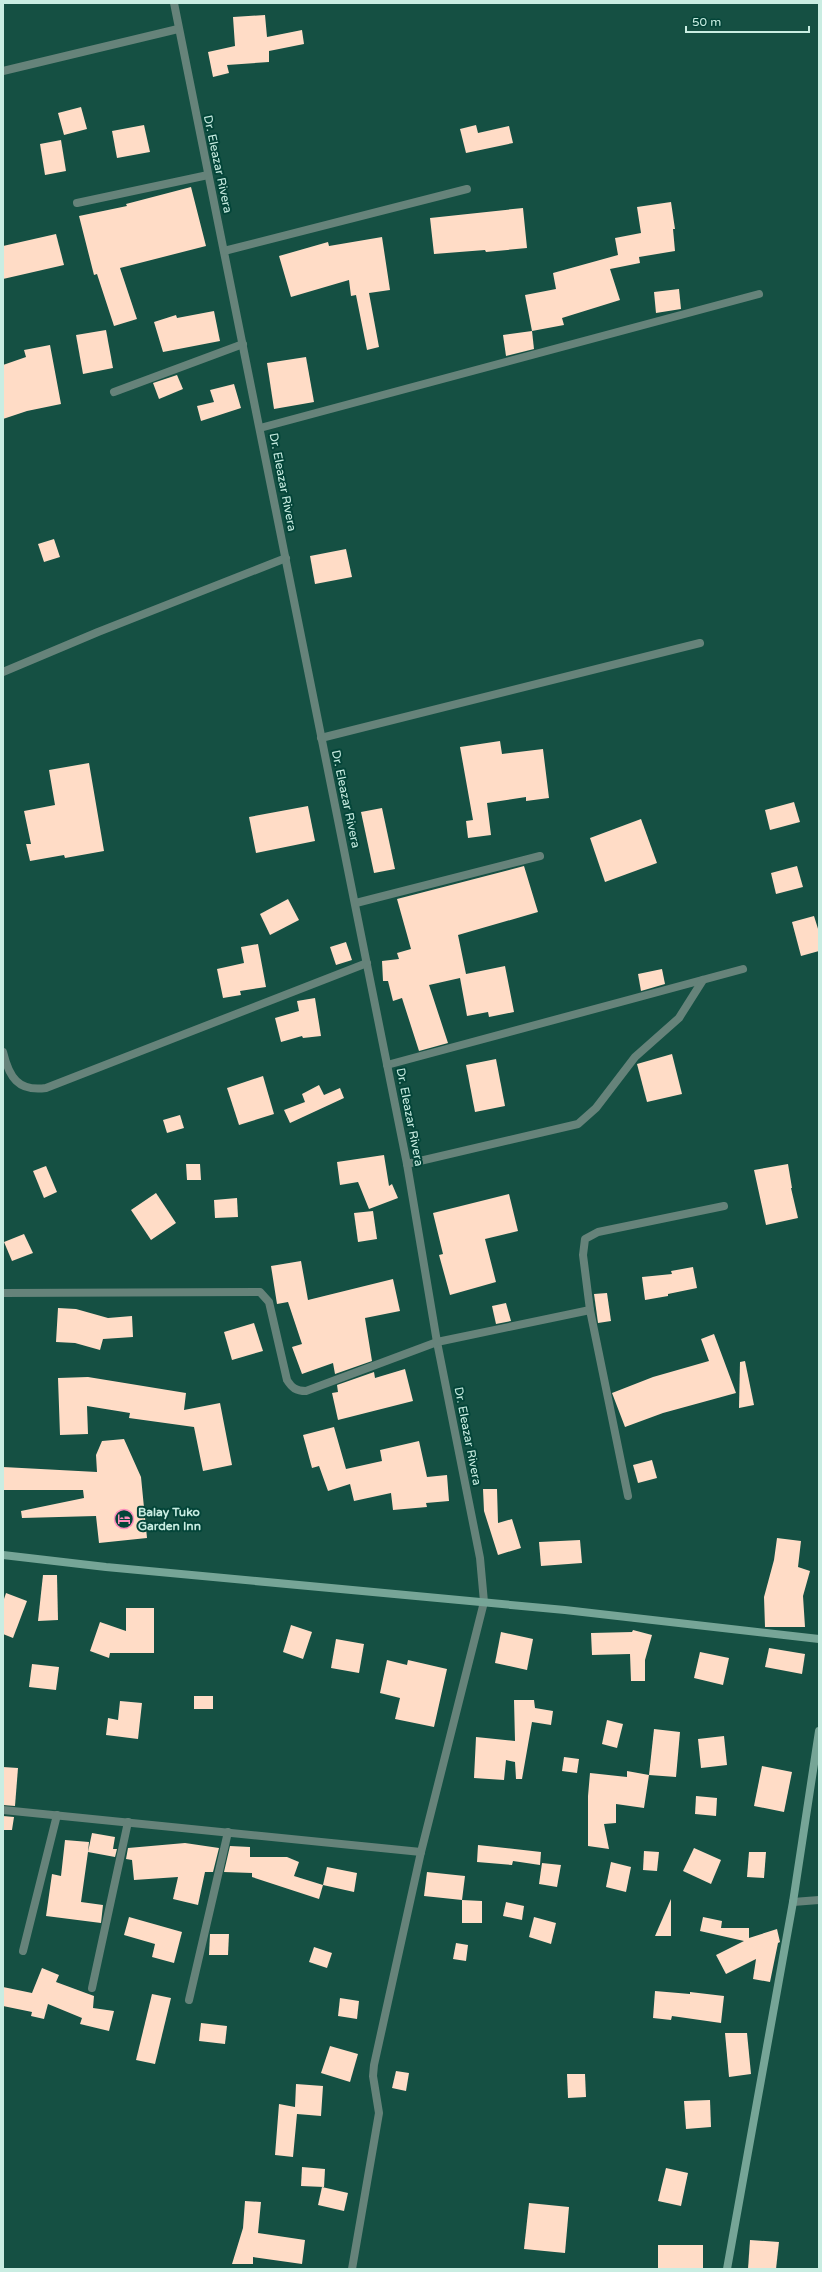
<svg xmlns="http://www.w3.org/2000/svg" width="822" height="2272" font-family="'Varela Round',sans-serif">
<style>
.building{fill:#ffdcc6}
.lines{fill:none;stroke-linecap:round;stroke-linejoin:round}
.lane{stroke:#66837a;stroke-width:8}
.street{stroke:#66837a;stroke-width:8}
.secondary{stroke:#76a597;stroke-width:8}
.labels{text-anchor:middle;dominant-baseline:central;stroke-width:4;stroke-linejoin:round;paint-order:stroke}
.street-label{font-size:12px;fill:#c9ede2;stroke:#044539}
.poi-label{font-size:12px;font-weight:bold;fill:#c9ede2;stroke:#044539;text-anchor:start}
</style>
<rect width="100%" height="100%" fill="#155043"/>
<g class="building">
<polygon points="265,15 267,37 302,30 304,44 269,51 269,62 227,65 229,73 213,77 208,52 235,46 233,17"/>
<polygon points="81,107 87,129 64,135 58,113"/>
<polygon points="144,125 150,152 117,158 112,131"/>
<polygon points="476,125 478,133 509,126 513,143 466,153 460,129"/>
<polygon points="61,140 66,171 45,175 40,144"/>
<polygon points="191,187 206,246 120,268 137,319 114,326 97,274 94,275 79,216 127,206 126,204"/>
<polygon points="671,202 675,229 673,229 675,251 639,257 640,263 610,269 620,300 562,318 564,325 532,331 525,295 556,289 553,273 618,255 615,238 641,233 637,207"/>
<polygon points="523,208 527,248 486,252 485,250 434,254 430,218"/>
<polygon points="56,234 64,265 3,279 3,246"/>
<polygon points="382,237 390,290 369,293 379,347 367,350 356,295 351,296 349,280 291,297 279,256 328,242 329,246"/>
<polygon points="679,289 681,309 656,313 654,292"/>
<polygon points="214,311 220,341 163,352 154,322 176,315 177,318"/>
<polygon points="106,330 113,368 83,374 76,335"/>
<polygon points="532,331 534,349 506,356 503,335"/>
<polygon points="50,345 61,404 27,411 3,419 3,365 26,357 24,350"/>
<polygon points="306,357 314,402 274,409 267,363"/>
<polygon points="177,375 183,389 159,399 153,383"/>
<polygon points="234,384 241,408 201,421 197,406 214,402 210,390"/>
<polygon points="54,539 60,557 44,562 38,544"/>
<polygon points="346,549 352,577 315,584 310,556"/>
<polygon points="500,741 502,754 543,749 549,798 526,801 526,797 487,803 491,835 468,838 466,821 473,820 460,747"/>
<polygon points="89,763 104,851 65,858 64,855 30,861 26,844 31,844 24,811 55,805 49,770"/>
<polygon points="794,802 800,822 770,830 765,810"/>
<polygon points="308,806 315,841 256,853 249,817"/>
<polygon points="382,808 395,869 374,873 361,812"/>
<polygon points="641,819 657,863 605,882 590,838"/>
<polygon points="524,866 538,912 458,935 466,974 505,966 514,1012 489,1017 488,1012 467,1016 460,978 429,985 448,1043 419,1051 402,998 393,1001 388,981 383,981 382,961 399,959 397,953 411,949 397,899"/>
<polygon points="797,866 803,887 776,894 771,873"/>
<polygon points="288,899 299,920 270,935 260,914"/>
<polygon points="814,916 819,932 819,951 801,956 792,922"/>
<polygon points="346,942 352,960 336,965 330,947"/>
<polygon points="258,944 266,987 240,991 241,995 223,998 217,969 244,963 241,947"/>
<polygon points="662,969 665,984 641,991 638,974"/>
<polygon points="315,998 321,1036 303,1038 302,1036 281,1042 275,1018 299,1011 297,1001"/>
<polygon points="672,1054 682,1094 647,1102 637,1064"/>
<polygon points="496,1059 505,1106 475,1112 466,1065"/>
<polygon points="263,1076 274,1114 239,1125 227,1088"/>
<polygon points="319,1085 324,1095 340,1088 344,1098 290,1123 284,1110 305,1102 302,1094"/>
<polygon points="180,1115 184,1128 167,1133 163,1120"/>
<polygon points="384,1155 389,1186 392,1184 398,1198 369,1209 358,1182 340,1185 337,1162"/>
<polygon points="186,1164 200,1164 201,1180 187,1180"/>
<polygon points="788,1164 792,1188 791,1188 798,1218 766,1225 754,1170"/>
<polygon points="46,1166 57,1192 44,1198 33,1171"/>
<polygon points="156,1193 176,1223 151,1240 131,1210"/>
<polygon points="509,1194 518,1231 485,1239 496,1282 450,1295 439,1255 443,1254 433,1213"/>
<polygon points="237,1198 238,1217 215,1218 214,1200"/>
<polygon points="373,1211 377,1239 358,1242 354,1213"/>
<polygon points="24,1234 33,1253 12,1261 4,1242"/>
<polygon points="301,1261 308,1300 393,1279 400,1311 365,1318 372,1361 335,1374 333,1363 302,1374 292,1347 302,1344 288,1302 277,1304 271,1266"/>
<polygon points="693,1267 697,1288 668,1294 668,1296 645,1300 642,1277 672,1274 671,1271"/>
<polygon points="607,1293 611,1321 598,1323 594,1294"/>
<polygon points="506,1303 511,1321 496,1324 492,1306"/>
<polygon points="58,1308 76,1309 108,1318 132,1316 133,1337 103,1339 100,1350 75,1343 56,1342"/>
<polygon points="254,1323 263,1351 232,1360 224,1332"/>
<polygon points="714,1334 736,1393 663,1413 625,1427 612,1393 653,1377 709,1361 701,1339"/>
<polygon points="745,1361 754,1405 739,1408 740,1362"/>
<polygon points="405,1369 413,1401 338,1420 332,1393 338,1392 337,1385 374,1372 375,1378"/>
<polygon points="88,1377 186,1393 184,1410 220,1403 232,1465 203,1471 194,1427 129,1418 130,1413 87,1406 88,1434 60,1435 58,1378"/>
<polygon points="334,1427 346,1469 382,1461 380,1450 419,1441 427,1477 447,1475 449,1501 426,1503 427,1507 393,1510 391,1493 354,1501 350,1484 328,1491 319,1466 312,1468 303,1435"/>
<polygon points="124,1439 141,1477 147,1538 99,1543 96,1516 22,1518 21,1511 84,1498 83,1490 3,1490 3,1467 97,1472 96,1455 102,1441"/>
<polygon points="652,1460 657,1478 638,1483 633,1465"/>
<polygon points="483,1489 497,1489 498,1523 512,1519 521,1548 498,1555 484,1511"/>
<polygon points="777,1538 801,1541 798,1567 810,1571 803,1596 805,1627 765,1627 764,1597 774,1560"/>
<polygon points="580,1540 582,1563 541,1566 539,1542"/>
<polygon points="43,1575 57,1575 58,1620 38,1621"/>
<polygon points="6,1593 27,1601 13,1638 3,1634 3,1602"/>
<polygon points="126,1608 154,1608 154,1653 110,1653 109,1658 90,1651 100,1622 126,1631"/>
<polygon points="291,1625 312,1632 303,1659 283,1652"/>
<polygon points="633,1630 652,1635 645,1660 645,1681 631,1681 630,1654 592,1655 591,1633 632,1632"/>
<polygon points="501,1632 533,1639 527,1670 495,1663"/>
<polygon points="336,1639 364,1644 359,1673 331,1668"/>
<polygon points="769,1648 805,1654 802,1674 765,1667"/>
<polygon points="700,1652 729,1658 723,1685 694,1678"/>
<polygon points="387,1660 407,1665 408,1660 447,1669 434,1727 395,1719 400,1698 380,1693"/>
<polygon points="32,1664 59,1667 56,1690 29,1687"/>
<rect x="194" y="1696" width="19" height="13"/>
<polygon points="514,1700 534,1700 535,1708 553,1711 551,1725 532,1722 522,1779 516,1779 515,1762 506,1760 504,1780 474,1778 476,1737 515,1741"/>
<polygon points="120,1701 142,1703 138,1739 106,1735 108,1718 118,1720"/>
<polygon points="607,1720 623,1724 617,1748 602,1744"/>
<polygon points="654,1729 680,1732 676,1777 649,1775"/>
<polygon points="724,1736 727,1765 701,1768 698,1739"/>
<polygon points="564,1757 579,1759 577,1773 562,1771"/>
<polygon points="762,1766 792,1772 784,1812 754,1806"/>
<polygon points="3,1767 18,1768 15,1806 3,1805"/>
<polygon points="627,1771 649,1775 644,1808 616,1804 616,1823 604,1824 609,1849 588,1846 588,1796 590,1773 627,1777"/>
<polygon points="696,1796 717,1798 716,1816 695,1814"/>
<polygon points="3,1816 14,1817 12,1830 3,1830"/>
<polygon points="92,1833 115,1837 113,1849 117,1849 115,1857 88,1852 81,1902 103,1905 101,1923 46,1916 52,1874 61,1876 65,1840 89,1842 88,1852"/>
<polygon points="185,1843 219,1848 213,1872 205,1872 198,1905 173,1899 178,1877 134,1880 132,1860 126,1859 128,1848"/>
<polygon points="478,1845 541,1852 540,1865 513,1861 512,1865 477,1862"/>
<polygon points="230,1846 250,1847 250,1857 287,1857 299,1862 294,1876 323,1885 319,1899 252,1877 252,1873 224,1872"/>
<polygon points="694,1848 721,1860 711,1884 683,1871"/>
<polygon points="644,1851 659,1852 657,1871 643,1870"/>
<polygon points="749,1852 766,1852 764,1878 747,1877"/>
<polygon points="611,1862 631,1867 626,1892 606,1887"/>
<polygon points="542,1863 561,1865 557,1887 539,1884"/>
<polygon points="327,1867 357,1873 354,1892 323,1885"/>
<polygon points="427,1872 465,1876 462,1900 424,1896"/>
<polygon points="671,1899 671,1936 655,1936"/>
<polygon points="462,1900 482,1901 482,1923 462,1923"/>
<polygon points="506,1902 524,1906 522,1920 503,1916"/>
<polygon points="129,1917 182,1932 174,1963 152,1957 155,1944 124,1935"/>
<polygon points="534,1917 556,1923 551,1944 529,1937"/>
<polygon points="703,1917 722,1921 721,1928 749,1928 749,1938 777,1929 780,1942 778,1943 770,1982 753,1979 756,1959 726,1974 716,1955 744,1941 700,1931"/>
<polygon points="210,1934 229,1934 228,1955 209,1955"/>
<polygon points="456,1943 468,1945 466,1961 453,1959"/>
<polygon points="314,1947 332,1953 327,1968 309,1962"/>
<polygon points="42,1968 59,1975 56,1982 94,1996 93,2008 114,2011 109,2031 80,2024 82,2018 48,2004 44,2019 31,2016 32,2012 3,2006 3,1987 32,1993"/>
<polygon points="655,1991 690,1994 690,1992 724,1996 721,2023 672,2016 671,2020 653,2018"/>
<polygon points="152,1994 171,1998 155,2064 136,2060"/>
<polygon points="340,1998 359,2001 357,2019 338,2016"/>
<polygon points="201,2023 227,2026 225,2044 199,2041"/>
<polygon points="725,2033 747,2033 751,2074 729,2077"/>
<polygon points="330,2046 358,2054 350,2082 321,2073"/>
<polygon points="396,2071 409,2073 406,2091 392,2088"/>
<polygon points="567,2074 585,2074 586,2097 568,2098"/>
<polygon points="296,2084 323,2086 321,2116 297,2114 293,2157 275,2155 279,2104 295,2107"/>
<polygon points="710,2100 711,2127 686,2129 684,2101"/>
<polygon points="302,2167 325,2169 324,2187 301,2186"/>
<polygon points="666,2168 688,2173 681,2206 658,2201"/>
<polygon points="322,2187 348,2193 344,2211 318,2205"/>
<polygon points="245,2201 261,2202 258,2233 305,2240 302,2264 253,2257 253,2264 232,2264 243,2228"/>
<polygon points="529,2203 569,2207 565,2253 524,2249"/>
<polygon points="750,2240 779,2242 776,2269 748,2269"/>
<rect x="658" y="2245" width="45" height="24"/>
</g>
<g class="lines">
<g class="lane">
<polyline points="77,203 208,175"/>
<polyline points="114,392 243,344"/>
<polyline points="321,738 700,643"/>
<polyline points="356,903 540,856"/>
<polyline points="387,1065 743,969"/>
<polyline points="407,1164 578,1124 596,1108 635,1057 679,1018 703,980"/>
</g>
<g class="street">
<polyline points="174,3 407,1164 437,1342 480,1558 484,1602 421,1852 374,2065 373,2076 379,2113 352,2269"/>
<polyline points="3,71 178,29"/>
<polyline points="224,251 467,189"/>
<polyline points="260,428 759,294"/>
<polyline points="3,672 98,632 286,558"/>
<path d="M3 1052C9 1077 18 1092 46 1088L367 963"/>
<path d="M3 1293 260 1292 269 1302 287 1380C292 1388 296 1391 306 1391L437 1342 590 1310"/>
<polyline points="628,1496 590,1310 583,1255 585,1239 598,1232 724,1206"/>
<polyline points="3,1810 421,1852"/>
<polyline points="793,1902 819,1900"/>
<polyline points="23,1951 57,1815"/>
<polyline points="92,1988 128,1822"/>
<polyline points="189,2000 228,1832"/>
</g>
<g class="secondary">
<polyline points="3,1555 106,1567 565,1610 819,1639"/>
<polyline points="727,2269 793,1902 819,1731"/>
</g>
</g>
<defs>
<g id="hotel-ring" transform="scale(1)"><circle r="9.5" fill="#044539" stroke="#fe8ebc" stroke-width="1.5"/><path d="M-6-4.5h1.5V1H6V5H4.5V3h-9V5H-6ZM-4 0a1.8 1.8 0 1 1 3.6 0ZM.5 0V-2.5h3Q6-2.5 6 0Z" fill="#fe8ebc"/></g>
</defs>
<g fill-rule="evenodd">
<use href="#hotel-ring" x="124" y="1519"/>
</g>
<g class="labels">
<g class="street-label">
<text transform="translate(218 164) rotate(78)">Dr. Eleazar Rivera</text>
<text transform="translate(283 482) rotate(79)">Dr. Eleazar Rivera</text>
<text transform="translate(346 799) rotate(78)">Dr. Eleazar Rivera</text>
<text transform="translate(410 1117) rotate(79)">Dr. Eleazar Rivera</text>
<text transform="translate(468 1436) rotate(79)">Dr. Eleazar Rivera</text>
</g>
<g class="poi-label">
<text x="138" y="1512">Balay Tuko<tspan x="138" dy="14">Garden Inn</tspan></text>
</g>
</g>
<rect width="822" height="2272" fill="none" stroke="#c9ede2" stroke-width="8"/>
<path d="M686 26v6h123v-6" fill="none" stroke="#c9ede2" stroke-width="2"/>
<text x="692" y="26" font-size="12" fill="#c9ede2" stroke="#044539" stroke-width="3" paint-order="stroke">50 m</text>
</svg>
